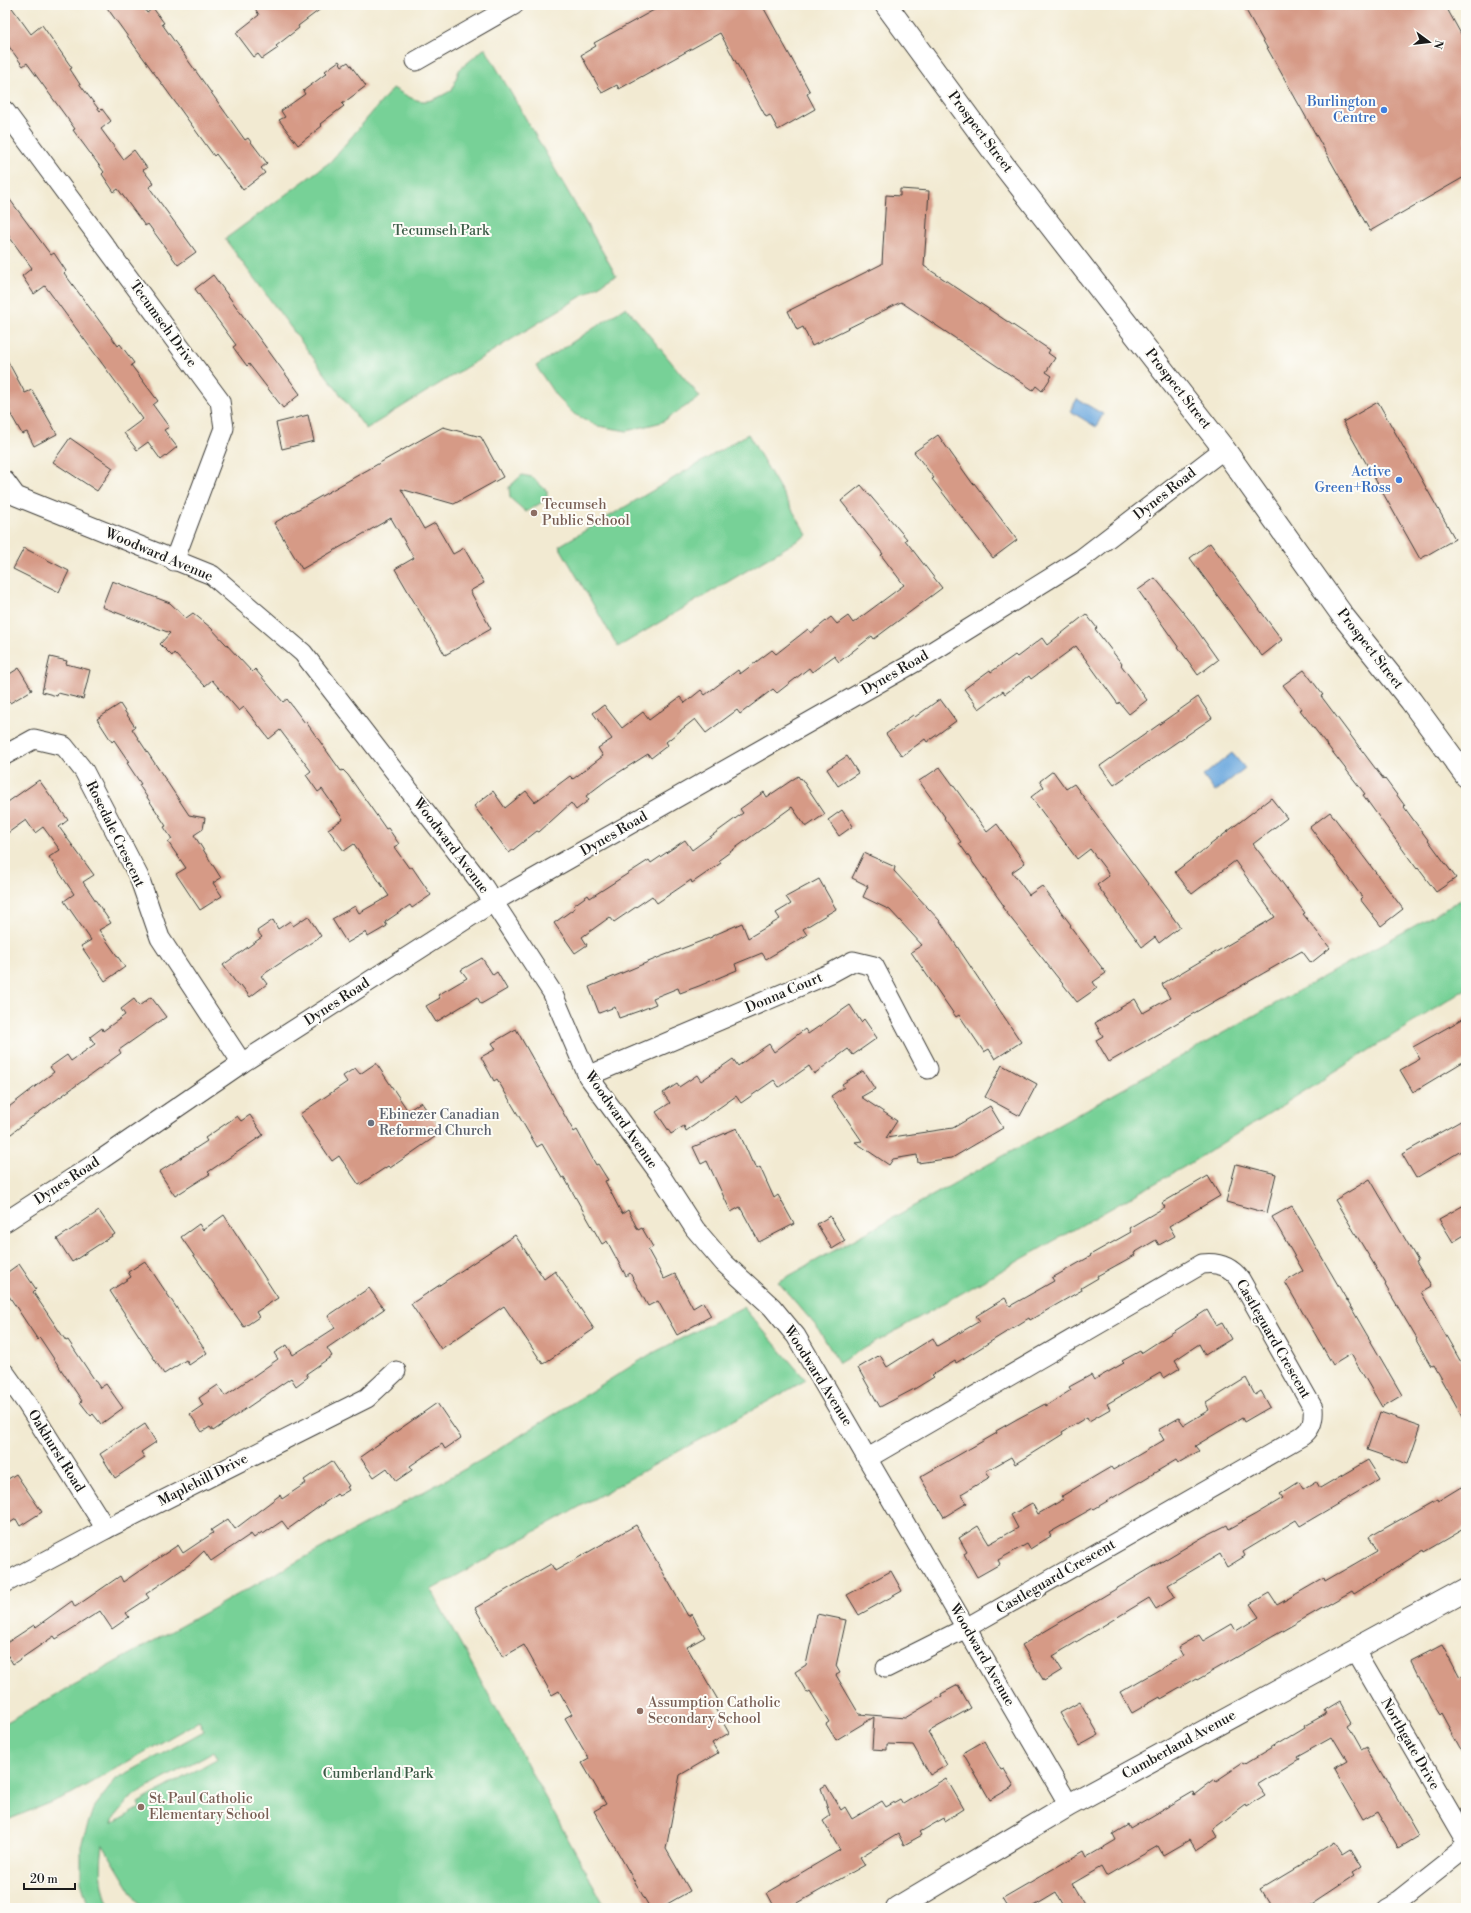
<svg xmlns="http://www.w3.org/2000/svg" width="1471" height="1913" font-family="'Libre Bodoni',serif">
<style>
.green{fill:#77d197;stroke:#4a765a;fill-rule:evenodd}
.water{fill:#6da9de;stroke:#44627d}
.building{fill:#d69a86}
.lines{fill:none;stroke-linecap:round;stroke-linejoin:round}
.minor-casing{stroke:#3c3b37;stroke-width:21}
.tertiary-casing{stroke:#3c3b37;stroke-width:24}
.minor{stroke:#fff;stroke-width:19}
.tertiary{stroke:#fff;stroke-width:22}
.shop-dot{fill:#3f7fe0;stroke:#fdfcf7;stroke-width:1.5}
.education-dot{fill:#8d6e63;stroke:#fdfcf7;stroke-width:1.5}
.worship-dot{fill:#6b7280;stroke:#fdfcf7;stroke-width:1.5}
.labels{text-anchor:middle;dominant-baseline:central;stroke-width:4;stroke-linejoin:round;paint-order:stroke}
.shop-label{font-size:14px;fill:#366cbe;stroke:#fdfcf7;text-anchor:end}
.street-label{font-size:14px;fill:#1c1c1c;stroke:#fdfcf7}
.park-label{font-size:14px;fill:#3c5b47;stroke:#fdfcf7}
.education-label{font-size:14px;fill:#785e54;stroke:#fdfcf7;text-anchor:start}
.worship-label{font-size:14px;fill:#5b616d;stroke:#fdfcf7;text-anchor:start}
</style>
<rect width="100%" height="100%" fill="#fdfcf7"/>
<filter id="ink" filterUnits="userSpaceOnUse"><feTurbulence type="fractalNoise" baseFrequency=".025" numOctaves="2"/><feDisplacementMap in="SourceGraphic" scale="8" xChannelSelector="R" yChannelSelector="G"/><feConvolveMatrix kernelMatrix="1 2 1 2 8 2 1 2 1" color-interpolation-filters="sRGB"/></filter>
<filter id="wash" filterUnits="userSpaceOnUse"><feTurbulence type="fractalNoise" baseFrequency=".012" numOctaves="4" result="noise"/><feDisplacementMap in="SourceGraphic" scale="16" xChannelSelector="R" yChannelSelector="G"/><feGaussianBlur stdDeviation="0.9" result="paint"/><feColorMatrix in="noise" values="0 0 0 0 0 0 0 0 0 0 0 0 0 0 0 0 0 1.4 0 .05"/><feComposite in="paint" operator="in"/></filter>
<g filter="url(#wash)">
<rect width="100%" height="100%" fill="#f2ead2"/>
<g class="green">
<path d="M485 48 616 275 366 429 225 239 330 162 393 88C420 104 425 106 452 90L459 70Z"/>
<polygon points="626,307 700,397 662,422 627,431 598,426 574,414 556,396 536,366"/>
<polygon points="748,434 807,535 618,647 559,546"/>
<polygon points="522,475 532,477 547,491 547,499 526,512 510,498 509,487"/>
<polygon points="1466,897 1466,989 1189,1164 839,1363 817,1327 778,1282"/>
<path d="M743 1307 806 1380 431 1590 606 1908H297L294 1903 285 1908H141L103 1845C100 1866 100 1890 111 1908H89L81 1882V1845L93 1809 116 1779 204 1731 199 1721 71 1794 5 1821V1723L483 1459 649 1355ZM214 1751 218 1758 138 1803 140 1808 112 1824 114 1818 133 1796Z"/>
</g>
<g class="water">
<polygon points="1077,399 1103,414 1096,427 1070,411"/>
<polygon points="1232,753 1245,768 1215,792 1203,776"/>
</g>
<g id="blocks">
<g class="building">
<polygon points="5,5 10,5 31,34 42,25 72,68 70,69 81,86 100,111 102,109 111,121 101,129 123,159 134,150 147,168 143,170 154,184 149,187 196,252 178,265 148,224 145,226 118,189 114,192 102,174 104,172 73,130 75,129 27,63 23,66 5,41"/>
<polygon points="105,5 142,5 147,13 153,8 164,23 162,24 245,140 248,138 267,163 261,168 265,173 243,190 216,154 214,156"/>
<polygon points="253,5 326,5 298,26 299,28 276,46 278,48 262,59 258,54 254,57 236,33 259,15"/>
<polygon points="663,5 762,5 810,92 807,94 815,109 778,130 770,115 766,117 720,33 619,89 617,85 602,93 581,55 596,46 594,43"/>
<polygon points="1243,5 1445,5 1466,43 1466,176 1370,231"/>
<polygon points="339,61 342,66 348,62 366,86 342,104 344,106 320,124 322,126 298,145 279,120 285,117 281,111 305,94 303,91 327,73 325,71"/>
<polygon points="900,189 929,191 924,266 1050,350 1048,353 1055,358 1046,372 1052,376 1042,391 1036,386 1033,390 901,302 812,346 803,327 797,330 788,311 882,264 886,195 900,196"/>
<polygon points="5,193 51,255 54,253 66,271 64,273 118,346 120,344 134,363 131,365 158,401 153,405 169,427 164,430 177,447 161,460 148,442 137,450 124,433 143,419 45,286 34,294 22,276 32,268 5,231"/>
<polygon points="213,275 300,394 283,408 249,364 247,366 233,347 236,345 195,289"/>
<polygon points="5,356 25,393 32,390 57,434 34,446 27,432 22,434 6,406 10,404 5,397"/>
<polygon points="1378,402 1455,539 1420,559 1343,422"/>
<polygon points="308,415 314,441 282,449 276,423"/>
<polygon points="443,427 481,437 503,477 454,504 401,489 424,529 435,523 453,554 464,548 484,583 470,591 491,629 445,655 395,569 414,558 391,518 302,569 274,523"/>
<polygon points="938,435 973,484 974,483 1017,540 993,558 932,479 934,478 914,452"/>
<polygon points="70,438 113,468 97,491 53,462"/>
<polygon points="861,485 907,539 905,540 942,588 874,639 872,636 839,662 834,656 812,672 809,668 777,693 773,689 740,714 737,710 706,733 695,719 666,742 668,745 651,758 648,754 607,780 586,796 589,800 576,810 571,803 539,832 537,831 509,853 474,806 493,791 505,808 526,791 535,802 570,776 573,779 603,756 598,748 612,739 593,713 604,705 622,728 643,712 649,720 680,697 685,703 701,690 705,695 738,670 740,674 772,650 776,654 808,629 811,633 831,617 837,624 848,616 853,623 904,585 881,555 883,554 841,501"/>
<polygon points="1210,543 1282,640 1262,656 1190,558"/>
<polygon points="24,548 69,571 59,592 13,569"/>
<polygon points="1155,578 1192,623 1218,660 1198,675 1138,590"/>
<polygon points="112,581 170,603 186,618 193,613 211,628 252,672 255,669 283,702 287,699 305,723 306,722 341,771 343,770 348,775 386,829 388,828 399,844 394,847 409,868 412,867 431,895 412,908 410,905 385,922 387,926 368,937 366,932 347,943 332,919 355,906 359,913 389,896 354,844 344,851 328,829 343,819 322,789 318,792 306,775 311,771 280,730 269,739 244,707 239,711 212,680 205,686 174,653 172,656 160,644 170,633 102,607"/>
<polygon points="1086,614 1097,628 1095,629 1122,664 1121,665 1147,700 1129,714 1119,702 1118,704 1076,646 1031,679 1029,676 1005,694 1003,691 979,709 964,689 990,670 991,672 1015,655 1017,657 1042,638 1047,645"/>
<polygon points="50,657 67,661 66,664 90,670 83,699 58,693 57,696 42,692"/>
<polygon points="19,668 32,690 10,703 5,696 5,677"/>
<polygon points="1304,670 1323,695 1321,696 1384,780 1385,779 1405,806 1404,807 1456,878 1436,892 1418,868 1417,869 1363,795 1365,794 1300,710 1302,709 1283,685"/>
<polygon points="1198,697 1212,718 1114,785 1100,766"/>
<polygon points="940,699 956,721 927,742 925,739 902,756 886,734 913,715 915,717"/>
<polygon points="120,704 135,727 132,729 189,815 205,818 203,829 194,835 221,878 213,883 222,896 200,910 176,874 186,868 168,842 172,839 164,827 166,826 139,785 141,784 127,763 129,762 114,740 112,742 97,719"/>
<polygon points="847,756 858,773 838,786 827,769"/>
<polygon points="940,767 987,832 997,824 1025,863 1012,872 1029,895 1042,886 1071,925 1070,926 1106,973 1093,982 1097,988 1077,1002 1002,907 1004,906 959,843 961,842 944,818 945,817 919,781"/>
<polygon points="1053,771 1066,789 1074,784 1180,927 1159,943 1155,937 1142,947 1097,885 1109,876 1106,870 1090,849 1077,859 1031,797 1044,787 1040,781"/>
<polygon points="798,776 800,779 801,778 825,814 806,827 792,807 719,860 721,863 692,883 691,880 657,903 652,896 614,922 610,917 582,937 587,945 575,953 554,923 575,908 574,905 588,895 590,898 649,860 651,863 685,840 692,850 743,813 740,809 764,792 767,797"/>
<polygon points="39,780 68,820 59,827 94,875 83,882 111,923 99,930 125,967 105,981 81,946 91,940 64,901 74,894 49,857 60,850 43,827 35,833 26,820 5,835 5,804"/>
<polygon points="1271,798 1287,818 1253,844 1305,913 1303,914 1330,948 1311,963 1302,951 1109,1062 1096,1040 1103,1036 1095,1023 1135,999 1143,1013 1170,998 1162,984 1275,917 1235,861 1192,894 1175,872"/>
<polygon points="842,810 853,826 839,836 828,820"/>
<polygon points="1330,812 1403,909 1381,926 1360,899 1362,897 1310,827"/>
<polygon points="864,853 895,867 894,871 940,921 1021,1042 995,1059 989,1049 984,1052 959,1015 956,1017 911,952 922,945 890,910 863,897 868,886 852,878"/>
<polygon points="819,879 836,909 803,929 807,935 766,959 762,953 735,964 737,970 699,986 680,993 678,988 653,998 656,1004 639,1011 619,1018 615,1007 599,1013 589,987 660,957 712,937 712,936 742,923 748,938 780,919 776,913 791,904 786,897"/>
<polygon points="308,916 321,936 261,976 267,984 250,997 241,985 239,987 223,965 262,937 257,931 273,920 278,929 290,921 293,926"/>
<polygon points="482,958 493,975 497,972 507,989 481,1004 477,997 436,1022 426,1006 440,998 438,995 467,978 461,970"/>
<polygon points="151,997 166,1017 119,1050 121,1053 27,1121 5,1139 5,1110 54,1072 50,1067 67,1055 71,1061 95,1044 90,1037 102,1028 103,1031 125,1015 121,1009 134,999 139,1006"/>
<polygon points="850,1005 861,1022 864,1019 877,1038 853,1055 848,1049 814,1074 809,1066 779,1087 774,1080 741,1103 736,1096 686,1131 684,1126 671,1134 656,1112 670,1103 663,1093 677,1084 679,1087 697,1075 701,1081 733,1059 738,1066 769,1044 774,1052 805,1029 808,1034"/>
<polygon points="1466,1017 1466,1060 1413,1092 1400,1070 1420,1059 1413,1047"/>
<polygon points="516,1029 574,1132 577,1130 596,1165 598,1164 608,1180 605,1181 622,1214 628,1210 638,1230 642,1228 653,1247 648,1250 664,1279 675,1274 693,1308 703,1302 711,1316 677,1335 658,1301 648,1306 630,1273 626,1276 607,1241 602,1244 564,1177 562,1178 542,1144 537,1147 497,1079 494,1081 481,1057 496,1049 492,1043"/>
<polygon points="376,1063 408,1111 421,1102 442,1132 390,1168 388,1166 359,1185 339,1156 332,1161 300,1114 347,1082 343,1076 355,1068 360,1074"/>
<polygon points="1002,1065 1037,1084 1020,1116 985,1097"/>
<polygon points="863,1071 875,1089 861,1097 897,1121 886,1138 953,1128 990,1106 1003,1128 952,1158 918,1163 917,1155 893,1159 889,1165 855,1142 862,1141 831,1096 844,1087 842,1084"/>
<polygon points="250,1115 263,1135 208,1172 210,1174 175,1196 159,1172 207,1141 205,1138 237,1116 241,1121"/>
<polygon points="1466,1118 1466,1148 1416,1178 1402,1154"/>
<polygon points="737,1128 752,1162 754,1162 757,1169 760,1167 774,1198 778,1195 794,1224 759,1242 740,1207 731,1212 707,1161 701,1164 693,1147"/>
<polygon points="1236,1164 1276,1174 1267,1213 1226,1202"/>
<polygon points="1208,1176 1220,1196 1169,1226 1175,1236 1159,1245 1156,1240 1134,1253 1135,1255 1097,1276 1098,1278 1081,1288 1082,1290 1030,1320 1029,1318 956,1363 955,1361 932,1375 934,1377 916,1388 880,1407 858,1368 880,1355 887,1367 933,1338 937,1346 980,1321 976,1316 1005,1298 1010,1306 1054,1281 1052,1278 1091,1256 1090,1255 1131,1232 1129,1228 1165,1207 1162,1203"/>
<polygon points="1370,1179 1418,1261 1416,1262 1431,1286 1421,1292 1466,1371 1466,1424 1433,1365 1431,1366 1416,1340 1417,1339 1385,1285 1386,1284 1335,1200"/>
<polygon points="1466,1204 1466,1234 1453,1242 1439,1219"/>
<polygon points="1292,1206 1402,1395 1382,1407 1351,1354 1333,1365 1285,1282 1303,1271 1272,1217"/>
<polygon points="99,1211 115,1234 72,1262 57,1239"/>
<polygon points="224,1215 278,1298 256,1312 259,1317 244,1327 181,1237 199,1224 203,1230"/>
<polygon points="830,1216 845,1241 832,1249 817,1224"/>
<polygon points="515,1235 544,1279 555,1271 594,1329 543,1364 504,1306 441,1349 411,1304"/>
<polygon points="145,1261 207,1353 189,1365 186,1360 164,1374 110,1291 131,1277 128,1272"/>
<polygon points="19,1264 36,1289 33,1292 66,1341 68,1340 100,1388 106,1384 123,1408 101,1424 93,1414 91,1416 80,1402 82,1401 40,1338 38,1340 5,1290 5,1274"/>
<polygon points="369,1288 384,1309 327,1348 332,1356 306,1374 308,1377 296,1386 291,1378 213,1431 210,1427 202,1432 190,1414 203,1405 199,1398 218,1385 225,1396 278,1359 274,1353 287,1345 293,1355 335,1328 328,1316"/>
<polygon points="1207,1310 1216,1326 1222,1323 1231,1339 1205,1355 1199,1344 1175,1360 1180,1368 1164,1378 1160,1373 1107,1404 1110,1409 1089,1421 1087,1417 1062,1432 1063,1434 1015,1464 1011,1457 986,1471 990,1477 961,1494 967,1503 944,1517 920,1477 997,1433 996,1431 1017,1419 1045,1404 1046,1406 1071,1390 1069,1387 1091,1375 1094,1380 1124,1363 1122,1361 1140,1351 1141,1353"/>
<polygon points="1246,1378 1255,1395 1261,1391 1270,1407 1244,1422 1242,1418 1195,1446 1199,1451 1178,1463 1176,1460 1094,1509 1093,1508 1049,1533 1051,1536 1030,1549 1027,1544 998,1560 1000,1564 977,1577 964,1554 967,1552 959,1538 978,1526 989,1544 1018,1528 1011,1515 1032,1503 1038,1514 1064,1499 1062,1496 1099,1474 1111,1467 1113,1470 1164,1440 1158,1430 1179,1418 1184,1425 1209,1410 1206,1403"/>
<polygon points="437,1403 461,1438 445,1449 442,1444 410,1466 412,1470 396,1481 387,1468 374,1477 360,1457"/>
<polygon points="1380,1412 1421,1426 1408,1464 1367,1450"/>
<polygon points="145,1424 156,1442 141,1452 145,1458 115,1478 100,1454"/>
<polygon points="1368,1460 1380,1479 1300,1526 1296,1520 1243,1552 1245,1556 1227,1567 1220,1554 1188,1573 1168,1585 1175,1597 1156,1609 1149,1598 1053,1656 1062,1670 1044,1681 1022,1645 1203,1537 1227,1525 1229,1529 1256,1514 1283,1498 1280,1494 1299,1482 1303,1489 1316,1481 1320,1488"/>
<polygon points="332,1461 349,1486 347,1487 349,1490 339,1496 337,1494 288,1529 282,1521 263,1534 262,1532 254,1538 251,1534 211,1561 204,1551 190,1564 146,1594 149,1598 126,1613 129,1617 112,1629 100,1611 56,1639 54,1636 13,1664 5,1651 5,1644 34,1625 36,1627 72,1601 75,1607 120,1576 123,1582 178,1545 183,1553 213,1533 211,1530 228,1519 235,1529 280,1495 282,1499 306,1483 304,1480"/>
<polygon points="16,1474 42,1512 20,1526 16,1519 5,1526 5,1481"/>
<polygon points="1461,1487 1466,1495 1466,1528 1425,1552 1424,1550 1354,1594 1352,1591 1197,1680 1196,1679 1161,1699 1160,1697 1132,1713 1120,1692 1183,1656 1178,1647 1199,1635 1203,1641 1232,1624 1236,1631 1259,1617 1250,1604 1269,1593 1277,1605 1324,1578 1325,1581 1377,1551 1369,1537 1437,1499 1438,1501"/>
<polygon points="636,1525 688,1616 692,1614 705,1637 687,1647 718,1700 712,1703 729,1733 712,1743 718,1753 680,1775 666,1849 690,1891 660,1908 650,1908 594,1811 606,1804 582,1763 589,1759 565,1718 572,1714 559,1691 552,1695 524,1645 503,1657 475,1608 551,1564 555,1571"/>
<polygon points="891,1571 902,1591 859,1615 847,1595"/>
<polygon points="817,1614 846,1620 836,1666 840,1673 836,1675 859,1714 905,1718 942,1696 941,1694 958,1685 971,1708 928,1732 947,1765 930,1775 913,1745 887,1744 887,1750 872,1749 874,1717 836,1740 826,1724 829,1722 810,1691 807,1693 795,1672 806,1665"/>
<polygon points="1442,1645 1460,1679 1466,1675 1466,1757 1442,1713 1440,1715 1429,1697 1411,1661"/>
<polygon points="1339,1701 1352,1724 1348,1727 1362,1752 1368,1749 1418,1835 1398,1847 1378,1813 1364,1821 1334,1769 1346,1762 1331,1737 1297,1756 1299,1759 1257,1785 1265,1796 1247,1807 1246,1805 1214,1829 1218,1836 1195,1850 1189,1840 1163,1855 1158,1846 1106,1876 1101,1867 1072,1884 1086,1908 1064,1908 1056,1893 1031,1908 1009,1908 1003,1898 1084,1851 1087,1857 1116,1840 1113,1834 1128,1825 1130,1829 1193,1792 1194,1795 1215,1779 1216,1781 1243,1763 1244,1765 1305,1728 1304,1726 1326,1714 1324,1710"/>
<polygon points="1080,1702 1099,1735 1079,1746 1060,1713"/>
<polygon points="984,1741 1001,1770 1004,1769 1014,1786 990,1800 963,1753"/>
<polygon points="946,1778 964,1809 945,1821 944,1818 920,1832 922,1835 904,1845 898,1834 860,1857 865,1865 789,1908 775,1908 767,1893 840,1850 823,1821 830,1816 821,1788 826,1785 841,1810 845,1807 852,1819 882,1801 886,1807 900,1799 903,1804"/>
<polygon points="1334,1842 1342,1854 1350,1849 1361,1867 1353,1872 1355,1875 1305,1908 1273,1908 1261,1889 1318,1855 1317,1853"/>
</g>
</g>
</g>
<g filter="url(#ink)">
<use href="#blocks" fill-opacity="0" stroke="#3c3b37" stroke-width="1"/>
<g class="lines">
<g class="minor-casing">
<g id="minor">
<polyline points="416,61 514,5"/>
<polyline points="5,111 220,401 224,428 174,561"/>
<polyline points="5,481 16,496 212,575 303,653 483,886 552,992 588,1076 659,1173 695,1229 724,1263 772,1307 796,1336 1069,1805"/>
<polyline points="5,755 34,739 64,746 84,771 139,877 160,938 242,1063"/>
<polyline points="588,1076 831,973 853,961 874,966 928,1069"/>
<polyline points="5,1222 102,1159 242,1063 493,902 917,661 1081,559 1224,449"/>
<polyline points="5,1373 27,1404 106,1529"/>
<path d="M868 1458 1202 1264C1218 1262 1230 1266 1240 1279L1313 1408C1314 1420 1312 1429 1302 1436L966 1628 886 1668"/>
<polyline points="5,1583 106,1529 367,1398 396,1371"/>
<polyline points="1355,1649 1466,1840"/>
<polyline points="1385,1908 1399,1900 1466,1847"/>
</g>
</g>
<g class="tertiary-casing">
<g id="tertiary">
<polyline points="886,5 1005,167 1224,449 1343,616 1411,701 1466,776"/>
<polyline points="897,1908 1069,1805 1466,1589"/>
</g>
</g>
<use href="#minor" class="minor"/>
<use href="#tertiary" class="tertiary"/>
</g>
</g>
<g class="shop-dot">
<circle cx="1384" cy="110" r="4"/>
<circle cx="1399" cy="480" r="4"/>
</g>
<g class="education-dot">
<circle cx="534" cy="513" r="4"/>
<circle cx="640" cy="1711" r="4"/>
<circle cx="141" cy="1807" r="4"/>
</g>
<circle class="worship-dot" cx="371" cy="1123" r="4"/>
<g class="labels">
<g class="shop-label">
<text x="1376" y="102">Burlington<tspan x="1376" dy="16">Centre</tspan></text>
<text x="1391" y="472">Active<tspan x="1391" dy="16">Green+Ross</tspan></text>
</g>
<g class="street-label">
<text transform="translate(980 132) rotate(53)">Prospect Street</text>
<text transform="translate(163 324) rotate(54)">Tecumseh Drive</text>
<text transform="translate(1178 389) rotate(52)">Prospect Street</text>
<text transform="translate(1165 494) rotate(-38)">Dynes Road</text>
<text transform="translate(159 555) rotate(23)">Woodward Avenue</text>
<text transform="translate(1370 649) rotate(52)">Prospect Street</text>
<text transform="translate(895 673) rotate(-30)">Dynes Road</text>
<text transform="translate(115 834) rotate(64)">Rosedale Crescent</text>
<text transform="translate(614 834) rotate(-30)">Dynes Road</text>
<text transform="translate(451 846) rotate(53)">Woodward Avenue</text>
<text transform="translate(784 993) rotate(-23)">Donna Court</text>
<text transform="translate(337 1002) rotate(-33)">Dynes Road</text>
<text transform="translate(621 1120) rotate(55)">Woodward Avenue</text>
<text transform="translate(67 1181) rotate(-33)">Dynes Road</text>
<text transform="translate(1273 1339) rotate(60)">Castleguard Crescent</text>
<text transform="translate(818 1376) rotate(58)">Woodward Avenue</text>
<text transform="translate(56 1451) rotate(58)">Oakhurst Road</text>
<text transform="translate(203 1480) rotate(-27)">Maplehill Drive</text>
<text transform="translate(1056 1577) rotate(-30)">Castleguard Crescent</text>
<text transform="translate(982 1655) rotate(60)">Woodward Avenue</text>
<text transform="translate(1410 1744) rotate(60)">Northgate Drive</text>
<text transform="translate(1179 1745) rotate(-29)">Cumberland Avenue</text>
</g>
<g class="park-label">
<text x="441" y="231">Tecumseh Park</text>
<text x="378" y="1774">Cumberland Park</text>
</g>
<g class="education-label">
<text x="542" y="505">Tecumseh<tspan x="542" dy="16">Public School</tspan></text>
<text x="648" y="1703">Assumption Catholic<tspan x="648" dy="16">Secondary School</tspan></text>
<text x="149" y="1799">St. Paul Catholic<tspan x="149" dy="16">Elementary School</tspan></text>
</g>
<g class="worship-label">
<text x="379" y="1115">Ebinezer Canadian<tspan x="379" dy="16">Reformed Church</tspan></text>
</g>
</g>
<rect width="1471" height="1913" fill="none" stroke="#fdfcf7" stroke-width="20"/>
<g transform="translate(1429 42) rotate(105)" stroke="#fdfcf7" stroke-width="3" paint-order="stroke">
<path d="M0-3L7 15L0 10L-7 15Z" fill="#1c1c1c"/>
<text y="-6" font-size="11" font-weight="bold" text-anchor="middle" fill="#1c1c1c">N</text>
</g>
<path d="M24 1883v6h51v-6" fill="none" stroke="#1c1c1c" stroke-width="2"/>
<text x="30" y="1883" font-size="12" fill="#1c1c1c" stroke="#fdfcf7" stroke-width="3" paint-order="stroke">20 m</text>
</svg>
